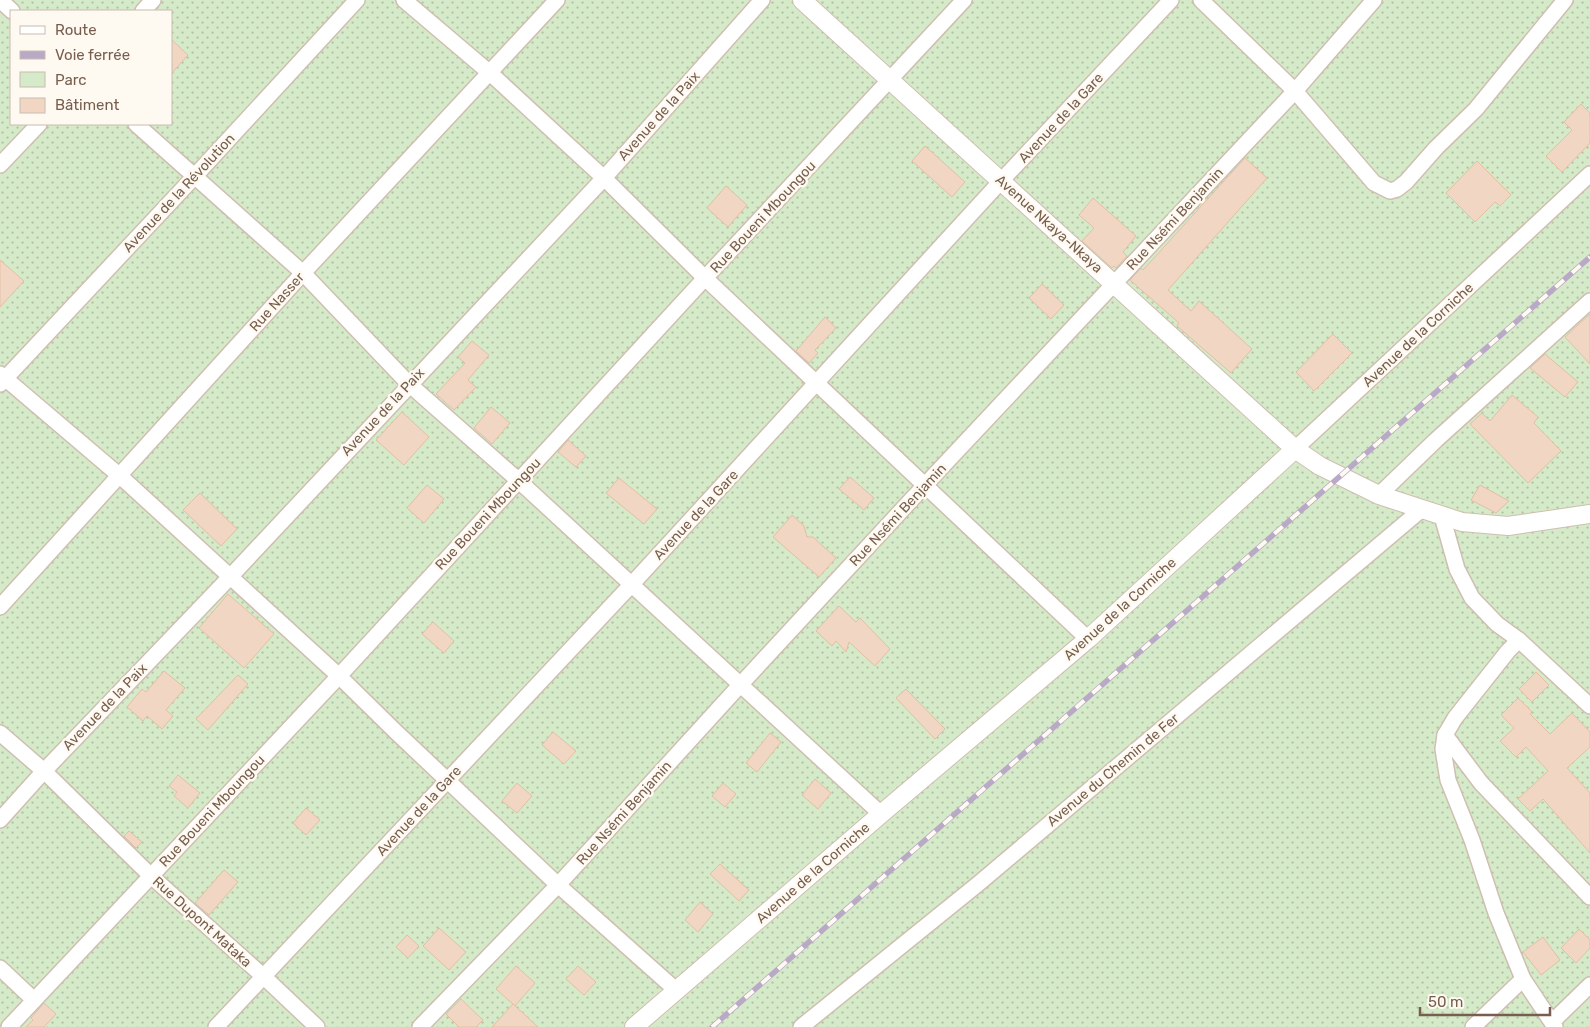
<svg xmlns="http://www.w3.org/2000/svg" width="1590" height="1027" font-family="Rubik,sans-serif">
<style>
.green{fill:url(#green-dots);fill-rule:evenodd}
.building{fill:#f1d7c3;stroke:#e3bfa4}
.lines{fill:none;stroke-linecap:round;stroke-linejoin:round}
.minor-casing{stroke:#cfbfb0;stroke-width:18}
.tertiary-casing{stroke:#cfbfb0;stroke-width:20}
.minor{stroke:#fff;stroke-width:15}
.tertiary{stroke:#fff;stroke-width:18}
.rail-casing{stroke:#baa8c7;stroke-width:5.5}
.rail{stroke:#fffaf1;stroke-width:4;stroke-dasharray:11;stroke-linecap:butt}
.labels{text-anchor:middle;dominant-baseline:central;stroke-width:5;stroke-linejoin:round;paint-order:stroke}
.street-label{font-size:14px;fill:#775e4e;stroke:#fffaf1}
</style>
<defs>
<pattern id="green-dots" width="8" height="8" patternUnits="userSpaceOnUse" patternTransform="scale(1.25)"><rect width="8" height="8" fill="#d5eac9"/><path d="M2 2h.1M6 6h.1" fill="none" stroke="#b2c1a5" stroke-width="1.8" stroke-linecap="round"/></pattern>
</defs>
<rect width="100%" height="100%" fill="#fcf6eb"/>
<path class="green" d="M0 0H1590V1027H0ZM11 11H171V124H11Z"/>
<g class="building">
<polygon points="171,39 188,55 171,74"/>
<polygon points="1581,104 1590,113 1590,143 1562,172 1546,156 1572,130 1564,122"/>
<polygon points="925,146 965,182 952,197 912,161"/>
<polygon points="1245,158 1267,178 1168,290 1191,311 1199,301 1252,349 1231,373 1177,326 1179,323 1130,280 1141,268 1143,270"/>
<polygon points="1477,161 1511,195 1500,206 1495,202 1475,222 1446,193"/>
<polygon points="726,186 747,205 728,227 707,208"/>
<polygon points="1093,198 1136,236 1123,252 1127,256 1116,268 1114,266 1112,268 1082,241 1094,228 1079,215"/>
<polygon points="0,260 24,281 0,307"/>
<polygon points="1042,284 1064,305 1051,319 1029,298"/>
<polygon points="1590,314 1590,364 1565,337"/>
<polygon points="825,317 836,328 815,350 818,353 809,363 796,351"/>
<polygon points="1333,334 1352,353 1314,391 1296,372"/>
<polygon points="472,341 489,355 468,380 476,387 454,410 436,394 465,363 458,357"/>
<polygon points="1545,354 1578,382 1565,397 1530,368"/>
<polygon points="1512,395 1538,417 1534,423 1561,451 1528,483 1470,424 1482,413 1490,421"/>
<polygon points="491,407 510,423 492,444 474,428"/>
<polygon points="402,412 429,437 404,465 376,440"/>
<polygon points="568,440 586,456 576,467 558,452"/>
<polygon points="850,477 874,498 864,510 839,489"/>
<polygon points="619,478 657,509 644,524 606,493"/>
<polygon points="427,485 444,499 424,523 407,508"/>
<polygon points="1480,485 1509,501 1496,513 1471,500"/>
<polygon points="200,493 237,529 221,546 183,510"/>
<polygon points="792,515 804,526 807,537 813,537 836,558 819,577 773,537"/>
<polygon points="228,594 274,634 244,668 199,628"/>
<polygon points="839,606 856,622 860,618 890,649 875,666 849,642 846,652 836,641 832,646 816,631"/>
<polygon points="433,622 454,641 444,653 422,634"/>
<polygon points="164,671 185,688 166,710 173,716 162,729 147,716 143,721 127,707 142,689 146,692"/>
<polygon points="1536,672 1549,685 1532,702 1519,689"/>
<polygon points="238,675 248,684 208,730 196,719"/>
<polygon points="906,689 945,729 935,739 896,698"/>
<polygon points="1518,698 1532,712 1530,714 1550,734 1572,713 1590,732 1590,747 1567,768 1590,793 1590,853 1543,799 1530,811 1518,799 1548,771 1526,747 1516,757 1500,741 1514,728 1501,715"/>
<polygon points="553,732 576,751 564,764 542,745"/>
<polygon points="770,733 781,742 757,772 746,763"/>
<polygon points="178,775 200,793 188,808 174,796 177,792 169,786"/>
<polygon points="815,779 831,793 818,809 802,795"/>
<polygon points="517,783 532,796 517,813 502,801"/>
<polygon points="723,783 736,794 725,807 712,796"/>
<polygon points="306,808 320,820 306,835 293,823"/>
<polygon points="129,831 142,842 136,848 124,836"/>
<polygon points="720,864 749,890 739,901 710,874"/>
<polygon points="224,870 238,882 209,915 195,903"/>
<polygon points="700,902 713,914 698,932 685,920"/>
<polygon points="439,928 466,952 449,970 423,946"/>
<polygon points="1579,929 1590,940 1590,948 1576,963 1561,948"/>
<polygon points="407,935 419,946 408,958 396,947"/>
<polygon points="1543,937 1560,960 1541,975 1523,952"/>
<polygon points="516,966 535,983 515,1006 496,989"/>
<polygon points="578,966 596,982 584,995 566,979"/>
<polygon points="461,999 483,1020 476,1027 459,1027 446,1014"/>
<polygon points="44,1003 56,1014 44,1027 26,1027 33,1020 31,1018"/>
<polygon points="513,1004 538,1027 492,1027"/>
</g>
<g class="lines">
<g class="minor-casing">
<g id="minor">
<polyline points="0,0 12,11"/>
<polyline points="404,0 490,73 604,178 705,278 1088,639"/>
<polyline points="1201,0 1295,91 1374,183 1390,191 1397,189 1406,182 1436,148 1476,109 1565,0"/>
<polyline points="143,11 153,0"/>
<polyline points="136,124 303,273 409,384 519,481 881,814"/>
<polyline points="0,165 39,124"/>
<polyline points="0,374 120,476 339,676 395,731 558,885 676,990"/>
<polyline points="0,384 194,177 357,0"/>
<polyline points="1295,449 1590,174"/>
<polyline points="1379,495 1436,440 1590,301"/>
<polyline points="1442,516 1457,569 1472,598 1497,624 1519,640 1590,706"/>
<polyline points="0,607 303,273 557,0"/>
<polyline points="1519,640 1508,651 1455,718 1445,735 1443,749 1448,780 1472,840 1496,913 1523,979 1555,1027"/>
<polyline points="0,733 44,771 151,876 263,976 317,1027"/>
<polyline points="1445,735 1481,783 1590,897"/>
<polyline points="0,820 44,771 230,577 604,178 762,0"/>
<polyline points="0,968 34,1000"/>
<polyline points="1552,1022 1590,985"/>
<polyline points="9,1027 339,676 705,278 964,0"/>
<polyline points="216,1027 632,584 1001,181 1171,0"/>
<polyline points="420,1027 558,885 741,684 925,485 1295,91 1374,0"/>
<polyline points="801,1027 978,884 1422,509"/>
<polyline points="1473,1027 1523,979"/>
</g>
</g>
<g class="tertiary-casing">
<g id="tertiary">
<polyline points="802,0 1295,449 1320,466 1379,495 1462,522 1508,526 1590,514"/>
<polyline points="634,1027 881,814 1088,639 1295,449"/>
</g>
</g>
<use href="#minor" class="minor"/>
<use href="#tertiary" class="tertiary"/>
<g class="rail-casing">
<polyline id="rail" points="712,1027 1590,257"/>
</g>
<use href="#rail" class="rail"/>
</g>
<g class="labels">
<g class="street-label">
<text transform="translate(659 116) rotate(-48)">Avenue de la Paix</text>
<text transform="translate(1061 118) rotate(-47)">Avenue de la Gare</text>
<text transform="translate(179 193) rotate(-47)">Avenue de la Révolution</text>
<text transform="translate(763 217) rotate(-47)">Rue Boueni Mboungou</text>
<text transform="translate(1175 219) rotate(-47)">Rue Nsémi Benjamin</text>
<text transform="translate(1049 224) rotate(42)">Avenue Nkaya-Nkaya</text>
<text transform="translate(277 302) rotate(-48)">Rue Nasser</text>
<text transform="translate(1418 335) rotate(-43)">Avenue de la Corniche</text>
<text transform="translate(383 412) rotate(-47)">Avenue de la Paix</text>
<text transform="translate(488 514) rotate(-47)">Rue Boueni Mboungou</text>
<text transform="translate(696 515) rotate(-47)">Avenue de la Gare</text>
<text transform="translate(898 515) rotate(-47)">Rue Nsémi Benjamin</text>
<text transform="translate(1120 609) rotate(-42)">Avenue de la Corniche</text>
<text transform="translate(105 707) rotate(-46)">Avenue de la Paix</text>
<text transform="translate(1113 770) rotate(-40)">Avenue du Chemin de Fer</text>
<text transform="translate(212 811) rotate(-47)">Rue Boueni Mboungou</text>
<text transform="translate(419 811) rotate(-47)">Avenue de la Gare</text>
<text transform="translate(624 813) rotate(-48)">Rue Nsémi Benjamin</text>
<text transform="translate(813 873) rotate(-41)">Avenue de la Corniche</text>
<text transform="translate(202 922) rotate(42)">Rue Dupont Mataka</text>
</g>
</g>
<rect x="10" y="10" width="162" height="115" fill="#fffaf1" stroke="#c9bcb0"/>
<rect x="20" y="26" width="25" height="8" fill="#ffffff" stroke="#c9bcb0"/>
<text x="55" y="35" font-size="15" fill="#775e4e">Route</text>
<rect x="20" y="51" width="25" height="8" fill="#baa8c7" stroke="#c9bcb0"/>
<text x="55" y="60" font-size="15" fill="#775e4e">Voie ferrée</text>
<rect x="20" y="72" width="25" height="15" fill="#d5eac9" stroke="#c9bcb0"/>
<text x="55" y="85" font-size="15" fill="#775e4e">Parc</text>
<rect x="20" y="98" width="25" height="15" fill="#f1d7c3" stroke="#c9bcb0"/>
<text x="55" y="110" font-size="15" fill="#775e4e">Bâtiment</text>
<path d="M1420 1007v8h130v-8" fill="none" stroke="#775e4e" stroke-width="2.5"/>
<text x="1428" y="1007" font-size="15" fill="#775e4e" stroke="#fffaf1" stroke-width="4" paint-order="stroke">50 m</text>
</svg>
